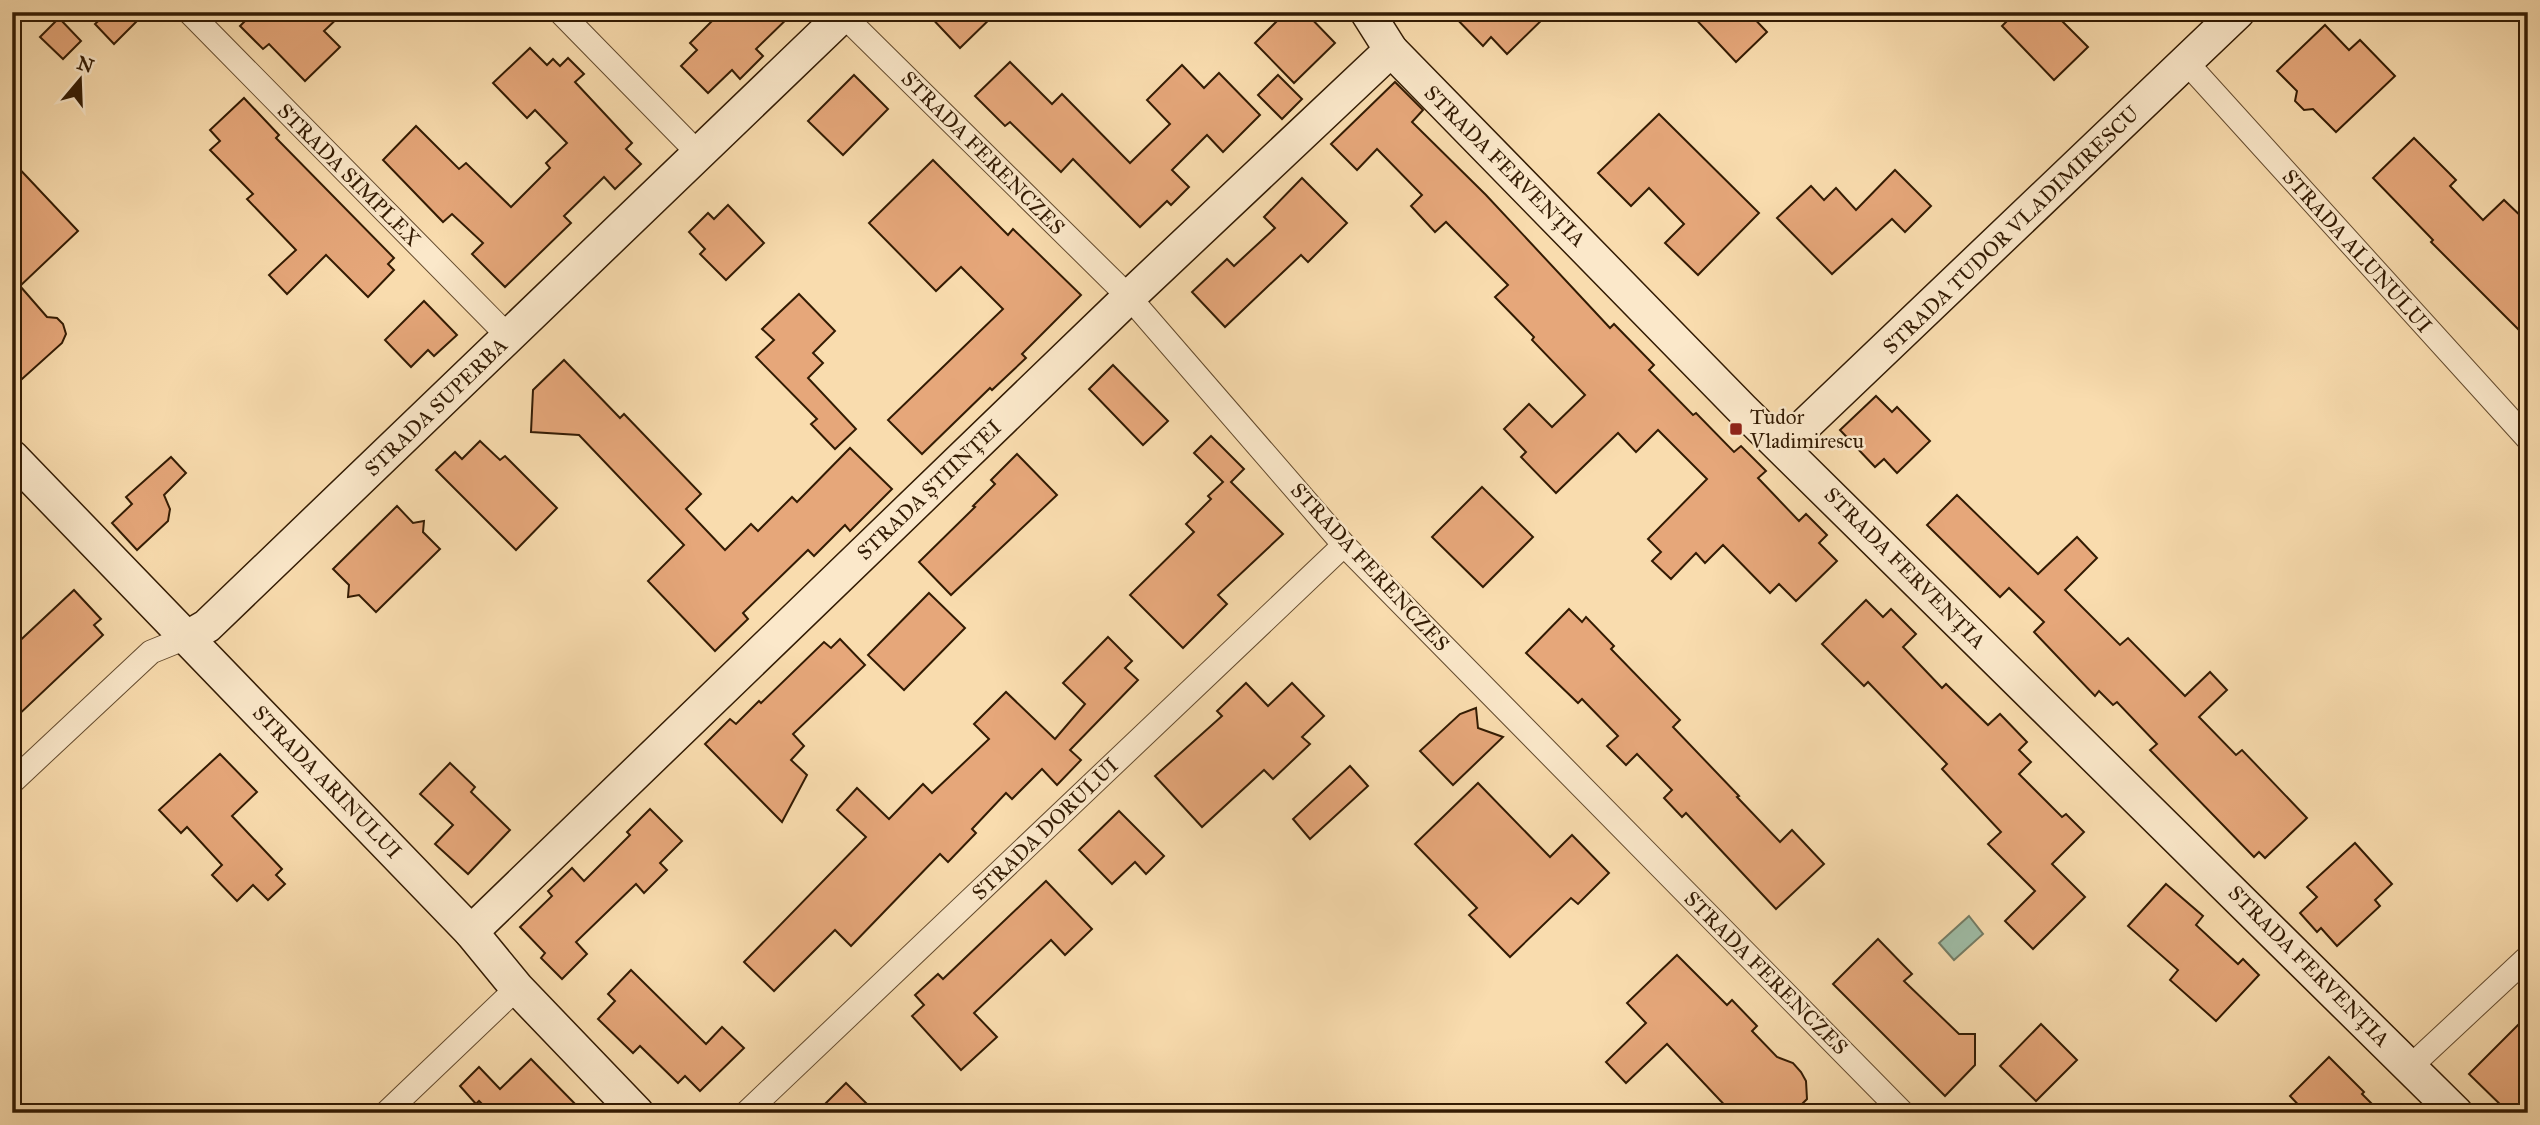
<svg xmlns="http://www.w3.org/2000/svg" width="2540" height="1125" font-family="'IM FELL Great Primer',serif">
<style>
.water{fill:#9ebca6;stroke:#737c65;stroke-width:2}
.building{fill:#e6a77a;stroke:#331b03;stroke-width:2}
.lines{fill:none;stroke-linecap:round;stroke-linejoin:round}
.street-casing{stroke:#644b2e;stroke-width:25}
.secondary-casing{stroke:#331b03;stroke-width:36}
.street{stroke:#fbe8ca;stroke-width:23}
.secondary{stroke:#fbe8ca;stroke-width:33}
.poi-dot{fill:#8f2418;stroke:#fbe8ca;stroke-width:2.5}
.labels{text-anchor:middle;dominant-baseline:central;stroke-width:5;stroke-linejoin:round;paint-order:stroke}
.street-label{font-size:21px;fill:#331b03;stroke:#fbe8ca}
.poi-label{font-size:21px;fill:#331b03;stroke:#fbe8ca;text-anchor:start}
</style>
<rect width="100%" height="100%" fill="#f9dcae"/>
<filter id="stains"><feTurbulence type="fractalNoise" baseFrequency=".00286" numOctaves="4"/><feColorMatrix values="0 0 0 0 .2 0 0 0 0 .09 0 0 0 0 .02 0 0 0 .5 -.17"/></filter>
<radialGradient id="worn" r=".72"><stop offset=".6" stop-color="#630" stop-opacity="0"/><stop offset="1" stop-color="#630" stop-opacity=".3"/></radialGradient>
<polygon class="water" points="1969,916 1983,934 1954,960 1939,943"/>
<g class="building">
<polygon points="108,12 146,12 114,44 95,24"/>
<polygon points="254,12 344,12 324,31 340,47 305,81 269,44 263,49 240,26"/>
<polygon points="721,12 794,12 756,49 763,56 740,79 732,70 708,93 681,66 697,50 690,43"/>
<polygon points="926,12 997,12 960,48"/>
<polygon points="1286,12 1305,12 1335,43 1294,83 1255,43"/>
<polygon points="1450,12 1550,12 1507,54 1491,37 1483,46"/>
<polygon points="1689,12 1748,12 1767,32 1736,62"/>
<polygon points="2016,12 2053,12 2088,47 2054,80 2002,26"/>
<polygon points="59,18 81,41 63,59 40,37"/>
<polygon points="2325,25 2349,50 2360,40 2395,76 2336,132 2313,109 2304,110 2295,101 2297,91 2277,71"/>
<polygon points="530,48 547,65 553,59 560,66 568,58 584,74 575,82 632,143 626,149 641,164 615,189 604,177 564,216 571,223 505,287 472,254 483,243 452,214 443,222 383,160 416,126 459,169 466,163 511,207 550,168 546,163 567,143 535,110 527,118 493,83"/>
<polygon points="1010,62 1052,104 1062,94 1130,163 1170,124 1147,100 1182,65 1204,88 1219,73 1260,115 1223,152 1207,135 1172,170 1189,187 1171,205 1167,201 1140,227 1073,159 1061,172 1010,122 1005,126 975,96"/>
<polygon points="854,75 888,109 843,155 808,121"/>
<polygon points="1278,75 1302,99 1282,119 1258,95"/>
<polygon points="1395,82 1423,110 1412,122 1486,195 1610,328 1614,324 1654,365 1649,370 1693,415 1696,413 1734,452 1741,446 1766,471 1758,478 1799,521 1806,514 1827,535 1819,543 1837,561 1796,601 1779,584 1770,593 1723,545 1705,563 1696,553 1671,579 1652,561 1661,552 1648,539 1707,479 1658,430 1636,452 1618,433 1556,493 1521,457 1526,452 1504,429 1529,404 1552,427 1585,395 1532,340 1534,337 1495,297 1508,285 1446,222 1435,232 1411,206 1422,195 1377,149 1357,170 1331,144"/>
<polygon points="244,98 279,135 276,138 394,258 388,264 394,270 368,297 326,255 287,294 269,275 296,250 247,199 253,194 210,150 220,141 210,130"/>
<polygon points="1659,114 1759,213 1698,275 1665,243 1684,224 1649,188 1631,206 1598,173"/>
<polygon points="2414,138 2456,180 2450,186 2483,220 2504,200 2528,223 2528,339 2431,242 2433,240 2373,178"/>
<polygon points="933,160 1008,235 1013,229 1081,295 1022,354 1026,358 992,390 990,388 922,454 888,420 1003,309 961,267 936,291 869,223"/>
<polygon points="12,161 78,231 20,286 47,317 57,318 63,324 66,334 62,343 12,388"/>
<polygon points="1895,170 1931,206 1905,232 1892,219 1832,274 1777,218 1811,186 1824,200 1836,188 1856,210"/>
<polygon points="1302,178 1347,223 1308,262 1301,255 1225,327 1192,292 1227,259 1234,266 1275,228 1264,217"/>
<polygon points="728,205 764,243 726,280 700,254 705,249 689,232 708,213 714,219"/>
<polygon points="799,294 835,331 813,353 823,363 808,378 856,429 835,449 811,424 817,419 756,357 774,340 762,329"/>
<polygon points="424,301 457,335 434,356 428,350 411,367 385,340"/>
<polygon points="564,360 620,418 624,414 701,494 686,509 725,550 751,524 758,531 792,497 797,502 850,448 892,489 850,531 845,525 814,556 808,550 743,613 748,619 715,651 648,581 684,545 579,435 531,432 533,390"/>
<polygon points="1113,365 1168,421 1143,445 1089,389"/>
<polygon points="1876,396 1892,412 1897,407 1930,441 1897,473 1884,459 1875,467 1840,430"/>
<polygon points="1211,436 1244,469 1231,482 1283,534 1218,595 1227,604 1183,648 1130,595 1194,532 1186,524 1211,499 1208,496 1223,482 1194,453"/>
<polygon points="480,441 500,460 505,456 557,508 516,550 436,470 455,452 462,459"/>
<polygon points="1017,454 1057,495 951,595 919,562 975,507 973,506 995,484 991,480"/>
<polygon points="171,457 186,473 164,495 170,509 168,521 137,550 112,523 132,504 126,497"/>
<polygon points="1482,487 1533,537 1483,587 1432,537"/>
<polygon points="1957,495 2038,574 2077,537 2097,558 2065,590 2120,645 2128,638 2185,696 2210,672 2227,690 2199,717 2236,755 2242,750 2307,818 2265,858 2259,852 2254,857 2150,750 2157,744 2117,702 2113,705 2099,691 2095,696 2034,632 2044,622 2009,588 2000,597 1927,525"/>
<polygon points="397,506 413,523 424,521 423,532 440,549 376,612 359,595 348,597 349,585 333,569"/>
<polygon points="74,590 101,619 94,625 103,635 12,721 12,648"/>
<polygon points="929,593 965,628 904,690 868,655"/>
<polygon points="1866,600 1883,617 1891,609 1916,634 1903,647 1942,688 1946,684 1988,725 2000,714 2027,742 2019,750 2031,762 2019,774 2062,817 2066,814 2084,832 2052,864 2085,897 2033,949 2005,921 2035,891 1988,844 2001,832 1942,769 1947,764 1868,682 1864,686 1822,644"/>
<polygon points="1569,609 1582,622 1586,617 1614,646 1611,649 1680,720 1673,727 1739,796 1737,797 1780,842 1792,830 1824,864 1776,909 1686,813 1682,817 1664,798 1672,790 1637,754 1626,765 1607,746 1618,736 1582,699 1578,703 1526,653"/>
<polygon points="1108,637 1132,661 1125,668 1138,680 1070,750 1081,760 1057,785 1042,769 1012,799 1006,793 972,829 976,833 948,862 940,854 851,946 835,930 774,991 744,962 866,837 837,810 857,788 889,819 923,784 932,793 989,739 974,724 1006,692 1055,739 1085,704 1063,683"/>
<polygon points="840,639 865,665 793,734 804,746 791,760 807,775 782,822 705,744 730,719 736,724 759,701 761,703 824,642 831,648"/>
<polygon points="1246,683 1268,706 1292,683 1324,716 1302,737 1310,744 1273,779 1264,770 1202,827 1155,776 1222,716 1217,711"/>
<polygon points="1476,708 1478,728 1503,737 1453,785 1420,751 1460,714"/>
<polygon points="220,754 257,792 232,816 282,869 276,875 285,884 268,900 253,885 237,901 212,875 222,865 187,827 181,833 159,810"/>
<polygon points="450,763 475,787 471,792 510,830 468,874 435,844 453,825 420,794"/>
<polygon points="1350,766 1368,786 1310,839 1293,819"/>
<polygon points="1478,783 1550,857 1572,835 1609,873 1578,904 1571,898 1510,957 1469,915 1477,908 1415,844"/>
<polygon points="650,809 682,841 660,863 667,870 644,893 636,884 576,942 587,954 562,979 541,958 545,953 520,927 552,896 548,891 572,868 584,881 630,835 627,832"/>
<polygon points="1119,811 1164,856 1146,874 1135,862 1112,884 1079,850"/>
<polygon points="2355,843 2392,884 2375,900 2380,906 2337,946 2321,928 2317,932 2300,913 2317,897 2307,887"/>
<polygon points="1046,881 1092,929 1065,955 1051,940 974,1013 997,1037 961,1070 912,1016 924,1005 915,995 938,974 943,979"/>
<polygon points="2166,884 2203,916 2196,925 2238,964 2243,959 2259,975 2216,1021 2170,980 2178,970 2128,926"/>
<polygon points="1878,939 1912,974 1904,981 1959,1034 1975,1034 1975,1065 1945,1096 1833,984"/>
<polygon points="1677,955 1727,1005 1732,1000 1757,1026 1752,1031 1777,1057 1793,1063 1801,1072 1806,1081 1807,1099 1793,1113 1732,1113 1667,1044 1626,1083 1606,1062 1646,1023 1627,1003"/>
<polygon points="631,970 706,1044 722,1027 744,1048 700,1091 685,1076 678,1083 640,1046 633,1053 598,1019 615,1001 608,994"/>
<polygon points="2528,1015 2528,1097 2512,1113 2509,1113 2469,1074"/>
<polygon points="2041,1024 2077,1060 2036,1101 2000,1066"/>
<polygon points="2329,1057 2364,1092 2362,1094 2381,1113 2306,1113 2290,1096"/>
<polygon points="531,1059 584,1113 475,1113 483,1105 479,1101 476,1104 460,1086 479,1067 500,1089"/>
<polygon points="846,1083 876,1113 816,1113"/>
</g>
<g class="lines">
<g class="street-casing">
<g id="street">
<polyline points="189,12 509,337"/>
<polyline points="560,12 699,154"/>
<polyline points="843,15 1129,297 1344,545 1903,1113"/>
<polyline points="2187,63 2528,439"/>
<polyline points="12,782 151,652 188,637"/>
<polyline points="2410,1067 2528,957"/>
<polyline points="386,1113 517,988"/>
<polyline points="746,1113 1344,545"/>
</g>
</g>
<g class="secondary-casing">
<g id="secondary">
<polyline points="1367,12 1391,50 1742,409 2456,1113"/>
<polyline points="1782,447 2238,12"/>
<polyline points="12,457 471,932 517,988 637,1113"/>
<polyline points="188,637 207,626 846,12"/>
<polyline points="471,932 1129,297 1391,50"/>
</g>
</g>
<use href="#street" class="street"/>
<use href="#secondary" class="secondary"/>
</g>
<rect class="poi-dot" x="1729" y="422" width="14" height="14" rx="3.5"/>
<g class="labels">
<g class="street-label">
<text transform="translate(983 153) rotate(45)">STRADA FERENCZES</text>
<text transform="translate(1505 166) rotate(45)">STRADA FERVENȚIA</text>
<text transform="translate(349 175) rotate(45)">STRADA SIMPLEX</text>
<text transform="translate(2011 230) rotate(-44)">STRADA TUDOR VLADIMIRESCU</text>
<text transform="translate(2357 251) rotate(48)">STRADA ALUNULUI</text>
<text transform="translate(436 407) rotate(-44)">STRADA SUPERBA</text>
<text transform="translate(929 490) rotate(-44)">STRADA ȘTIINȚEI</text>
<text transform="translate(1370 567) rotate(47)">STRADA FERENCZES</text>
<text transform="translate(1905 568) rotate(45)">STRADA FERVENȚIA</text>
<text transform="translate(327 782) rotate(46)">STRADA ARINULUI</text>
<text transform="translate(1045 829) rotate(-44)">STRADA DORULUI</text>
<text transform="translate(2309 966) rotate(45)">STRADA FERVENȚIA</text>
<text transform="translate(1766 973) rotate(45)">STRADA FERENCZES</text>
</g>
<g class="poi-label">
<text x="1750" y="417">Tudor<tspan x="1750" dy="24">Vladimirescu</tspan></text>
</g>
</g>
<rect width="2540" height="1125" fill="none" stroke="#f9dcae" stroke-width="42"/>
<rect x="14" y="14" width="2512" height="1097" fill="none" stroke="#331b03" stroke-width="3.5"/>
<rect x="21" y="21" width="2498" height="1083" fill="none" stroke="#331b03" stroke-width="2"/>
<g transform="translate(80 80) rotate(19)" stroke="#fbe8ca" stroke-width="5" paint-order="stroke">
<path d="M0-5L12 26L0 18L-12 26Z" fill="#331b03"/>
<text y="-10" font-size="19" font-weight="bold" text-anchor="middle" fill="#331b03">N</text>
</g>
<rect width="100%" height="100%" filter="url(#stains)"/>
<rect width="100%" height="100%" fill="url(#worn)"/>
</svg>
